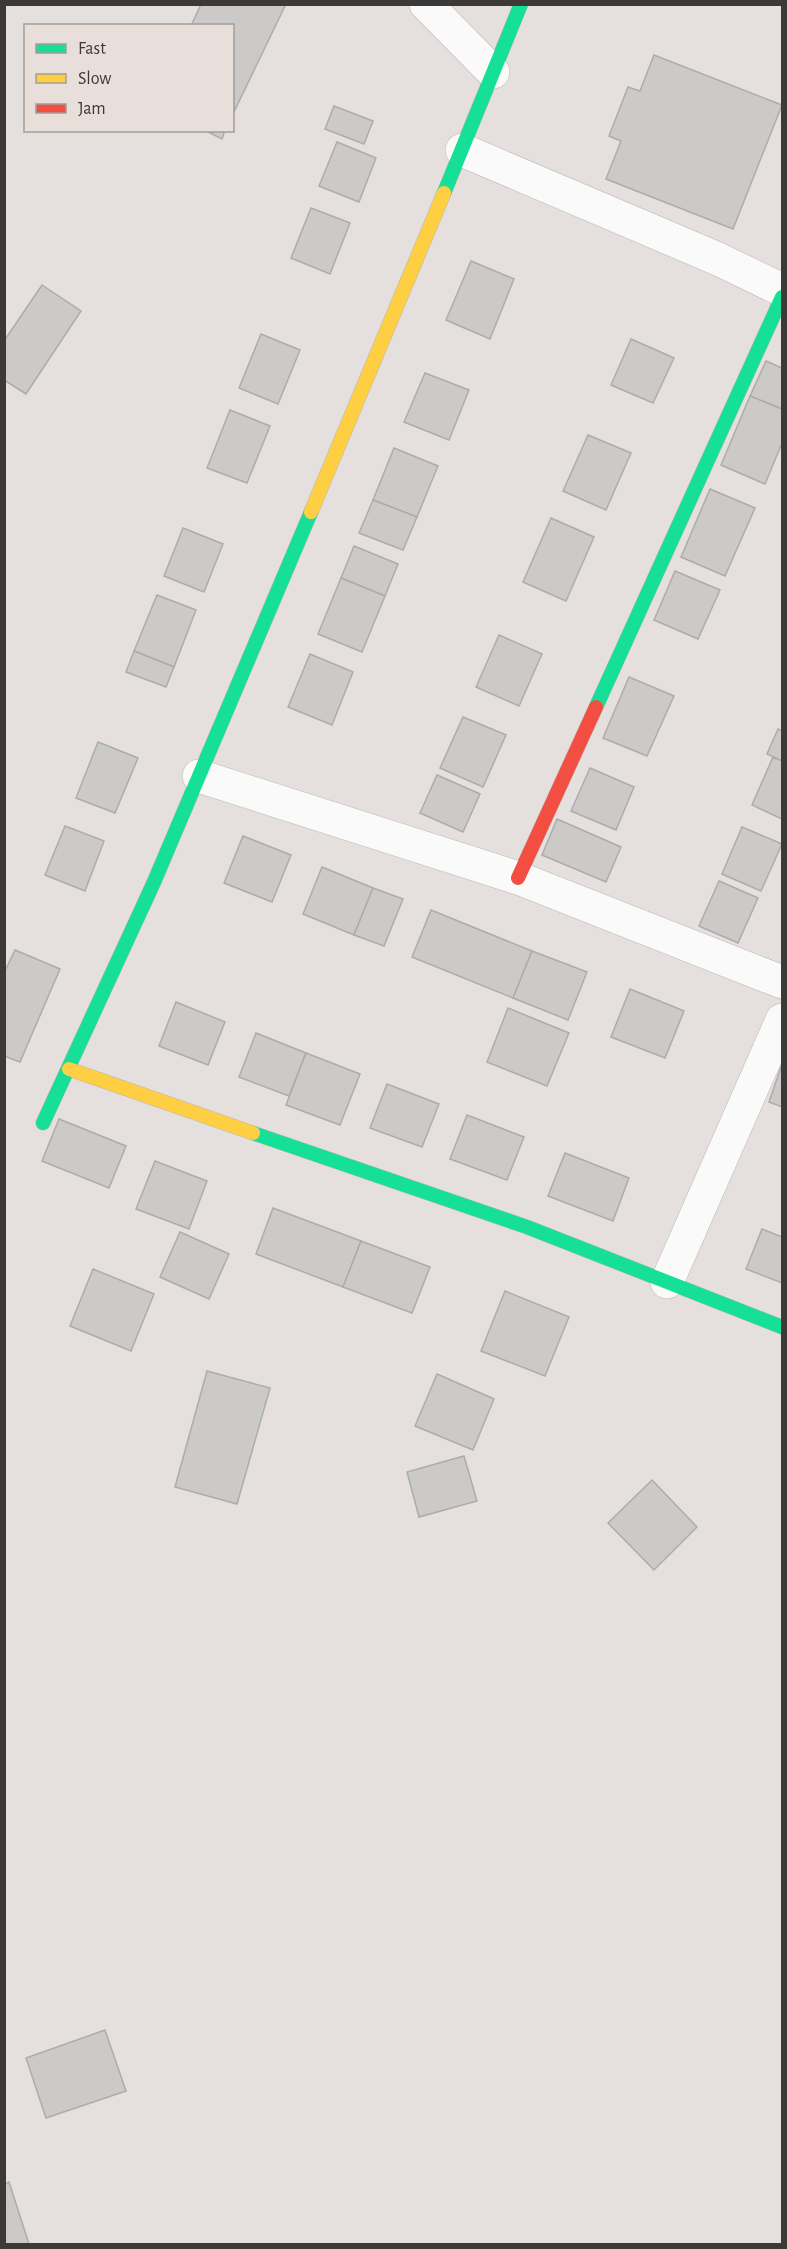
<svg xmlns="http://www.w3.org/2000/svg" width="787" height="2249" font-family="'Alegreya Sans',sans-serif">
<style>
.building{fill:#ccc9c9;stroke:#aeabac;stroke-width:1.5}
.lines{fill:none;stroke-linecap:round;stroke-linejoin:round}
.street-casing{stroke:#bab6b5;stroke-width:34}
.fast-casing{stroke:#bab6b5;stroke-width:15}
.slow-casing{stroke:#bab6b5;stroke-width:15}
.jam-casing{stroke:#bab6b5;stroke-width:15}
.street{stroke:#fbfafa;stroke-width:33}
.fast{stroke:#16e098;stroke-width:14}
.slow{stroke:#ffcf43;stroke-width:14}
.jam{stroke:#f24e42;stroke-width:14}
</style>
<rect width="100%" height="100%" fill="#e5e0de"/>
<g class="building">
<polygon points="201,4 286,4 232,116 232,26 191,26"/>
<polygon points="654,55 782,105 733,229 606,179 621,141 609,136 628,87 640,91"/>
<polygon points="334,106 373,121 364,144 325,129"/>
<polygon points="204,130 225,130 222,139"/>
<polygon points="337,142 376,158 359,202 319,186"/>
<polygon points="311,208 350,223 330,274 291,258"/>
<polygon points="471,261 514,279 490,339 446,320"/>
<polygon points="42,285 81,311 26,394 4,380 4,341"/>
<polygon points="261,334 300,350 278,404 239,388"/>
<polygon points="631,339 674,358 653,403 611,385"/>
<polygon points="766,361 782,368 782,409 750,396"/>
<polygon points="425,373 469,390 449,440 404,422"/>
<polygon points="750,396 782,409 782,443 765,484 721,465"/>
<polygon points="230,410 270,426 247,483 207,468"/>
<polygon points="588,435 631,453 606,510 563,491"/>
<polygon points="394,448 438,466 417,517 373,500"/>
<polygon points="710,489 755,508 725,576 681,557"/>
<polygon points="373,500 417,517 403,550 359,533"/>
<polygon points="551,518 594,537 566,601 523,582"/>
<polygon points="183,528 223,544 204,592 164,576"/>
<polygon points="354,546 398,564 385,596 341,578"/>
<polygon points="675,571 720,590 698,639 654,620"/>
<polygon points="341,578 385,596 362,652 318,634"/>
<polygon points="157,595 196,610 174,667 134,651"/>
<polygon points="499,635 542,654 519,706 476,687"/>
<polygon points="134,651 174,667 166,687 126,672"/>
<polygon points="310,654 353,672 332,725 288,707"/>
<polygon points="629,677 674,696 647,756 603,738"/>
<polygon points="463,717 506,735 483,787 440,768"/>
<polygon points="778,729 782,731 782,761 767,754"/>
<polygon points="98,742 138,758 115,813 76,798"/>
<polygon points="773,757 782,761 782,819 752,805"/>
<polygon points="590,768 634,787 616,830 571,811"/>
<polygon points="437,775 480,794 463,832 420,813"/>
<polygon points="557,819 621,847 606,882 542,855"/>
<polygon points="65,826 104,841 85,891 45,875"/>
<polygon points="742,827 782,844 761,891 722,874"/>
<polygon points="243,836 291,855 272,902 224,883"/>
<polygon points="322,867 373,888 354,935 303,914"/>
<polygon points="719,881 758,898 738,943 699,926"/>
<polygon points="373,888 403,899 384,946 354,935"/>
<polygon points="431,910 532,951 513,998 412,957"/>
<polygon points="15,950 60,969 20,1062 4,1056 4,973"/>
<polygon points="532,951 587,972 568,1020 513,998"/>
<polygon points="630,989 684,1011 665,1058 611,1037"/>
<polygon points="176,1002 225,1022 208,1065 159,1046"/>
<polygon points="508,1008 569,1033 547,1086 487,1062"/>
<polygon points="256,1033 306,1053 289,1096 239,1077"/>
<polygon points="306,1053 360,1074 340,1125 286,1105"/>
<polygon points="782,1064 782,1107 769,1102"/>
<polygon points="387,1084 439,1104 422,1147 370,1128"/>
<polygon points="467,1115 524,1137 507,1180 450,1159"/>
<polygon points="59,1119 126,1146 109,1188 42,1161"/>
<polygon points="565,1153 629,1178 613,1221 548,1196"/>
<polygon points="155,1161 207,1181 189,1229 136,1209"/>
<polygon points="273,1208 361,1241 343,1287 256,1254"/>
<polygon points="762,1229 782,1237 782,1283 746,1269"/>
<polygon points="180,1232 229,1254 209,1299 160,1277"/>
<polygon points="361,1241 430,1267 412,1313 343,1287"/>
<polygon points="93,1269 154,1294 131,1351 70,1326"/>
<polygon points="505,1291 569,1317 545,1376 481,1351"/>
<polygon points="207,1371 270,1388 237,1504 175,1487"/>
<polygon points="437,1374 494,1399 473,1450 415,1426"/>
<polygon points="464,1456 477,1501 419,1517 407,1472"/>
<polygon points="652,1480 697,1527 654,1570 608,1523"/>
<polygon points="105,2030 126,2091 46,2118 26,2058"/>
<polygon points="9,2182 29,2244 4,2244 4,2184"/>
</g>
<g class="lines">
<g class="street-casing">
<g id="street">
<polyline points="426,4 493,72"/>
<polyline points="462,150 718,259 782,290"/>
<polyline points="199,776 518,878 782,982"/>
<polyline points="667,1282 782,1020"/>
</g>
</g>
<g class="fast-casing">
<g id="fast">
<polyline points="444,193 521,4"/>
<polyline points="596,707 782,297"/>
<polyline points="43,1123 154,882 311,512"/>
<polyline points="253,1133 527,1227 782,1327"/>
</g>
</g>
<g class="slow-casing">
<g id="slow">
<polyline points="311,512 444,193"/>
<polyline points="69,1069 253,1133"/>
</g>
</g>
<g class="jam-casing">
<polyline id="jam" points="518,878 596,707"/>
</g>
<use href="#street" class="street"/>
<use href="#fast" class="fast"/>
<use href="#slow" class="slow"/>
<use href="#jam" class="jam"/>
</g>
<rect width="787" height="2249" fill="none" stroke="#3c3937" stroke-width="12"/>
<rect x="24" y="24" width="210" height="108" fill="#e8dfdb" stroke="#a39d99" stroke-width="1.5"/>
<rect x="36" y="44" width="30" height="9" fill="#16e098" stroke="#a39d99" stroke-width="1.5"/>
<text x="78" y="54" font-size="18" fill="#3c3937">Fast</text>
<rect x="36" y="74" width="30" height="9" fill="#ffcf43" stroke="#a39d99" stroke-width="1.5"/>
<text x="78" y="84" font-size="18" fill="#3c3937">Slow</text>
<rect x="36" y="104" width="30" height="9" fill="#f24e42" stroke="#a39d99" stroke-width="1.5"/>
<text x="78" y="114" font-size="18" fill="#3c3937">Jam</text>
</svg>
